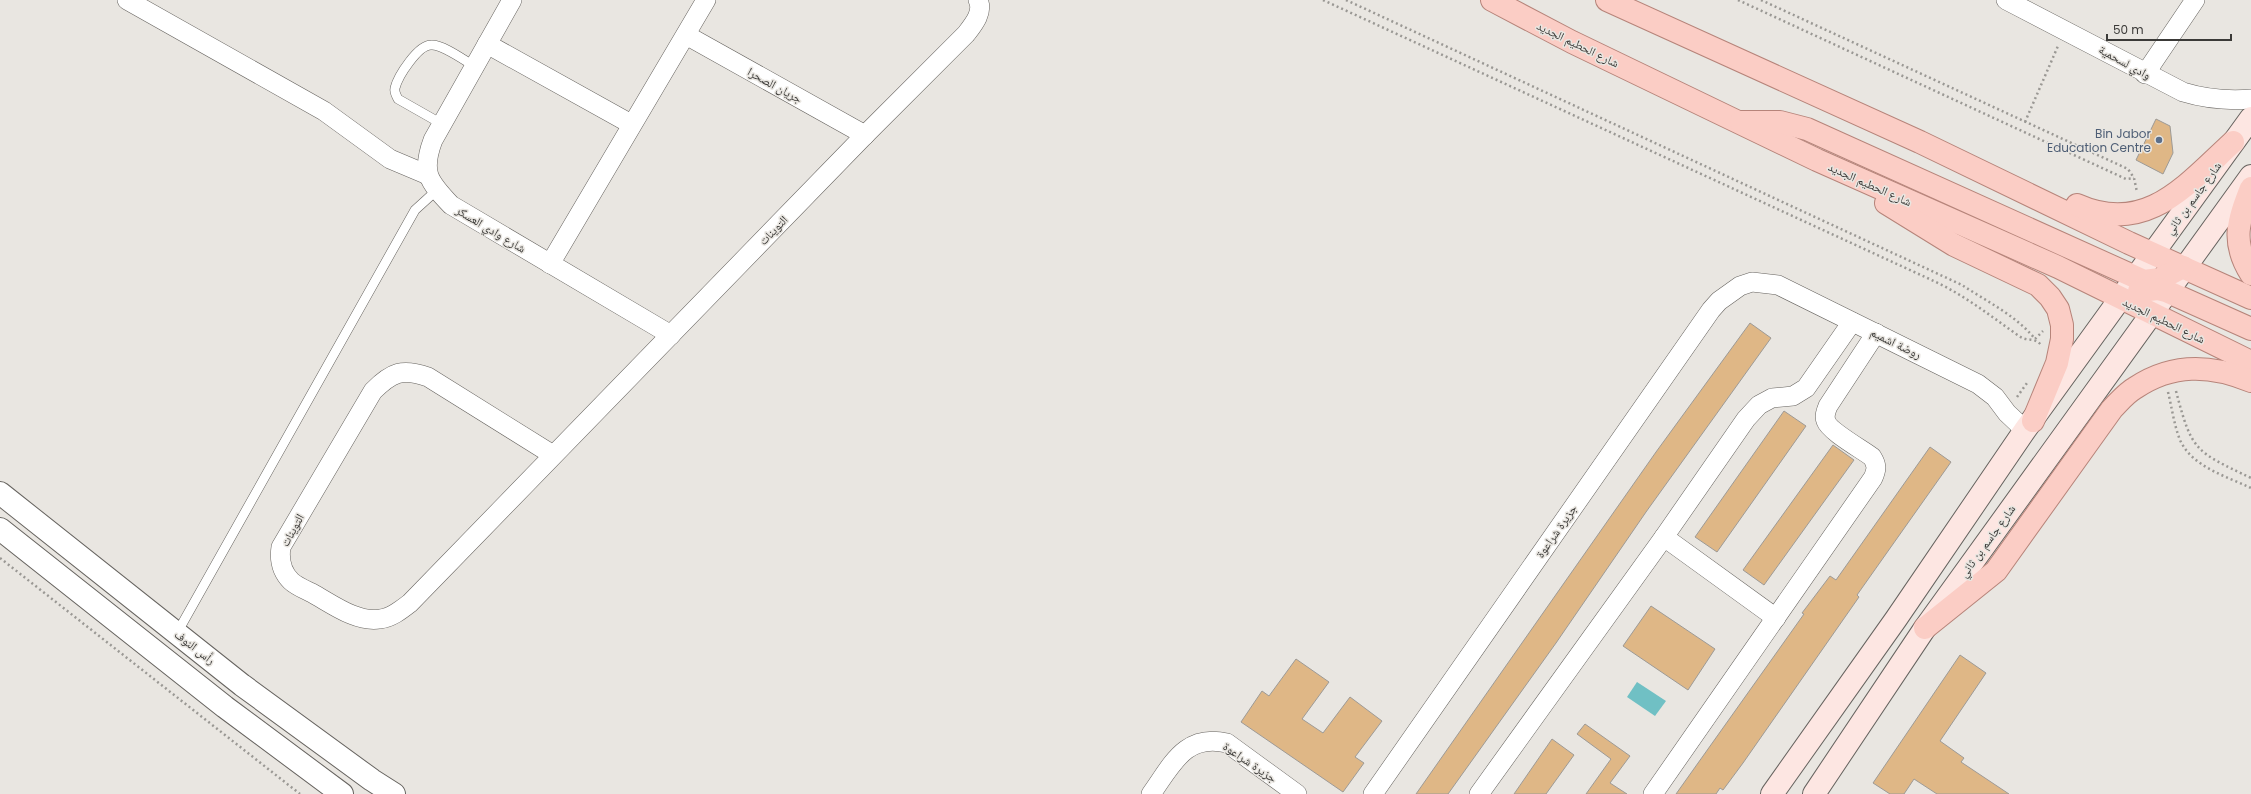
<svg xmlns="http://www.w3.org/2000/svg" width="2251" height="794" font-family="Poppins,'Noto Naskh Arabic',sans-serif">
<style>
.water{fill:#70c0c4}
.building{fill:#dfb786;stroke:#9d9a96}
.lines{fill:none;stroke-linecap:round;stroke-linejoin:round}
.service-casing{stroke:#66635f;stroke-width:10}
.minor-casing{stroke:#66635f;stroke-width:20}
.tertiary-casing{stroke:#66635f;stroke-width:24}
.secondary-casing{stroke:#66635f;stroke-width:24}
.primary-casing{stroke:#b6847a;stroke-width:24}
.path{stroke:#9a9894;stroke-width:2.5;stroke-dasharray:2 3;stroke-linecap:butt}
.service{stroke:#fff;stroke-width:9}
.minor{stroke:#fff;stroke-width:19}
.tertiary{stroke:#fff;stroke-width:22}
.secondary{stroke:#fde6e2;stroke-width:22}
.primary{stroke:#fbcdc5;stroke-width:22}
.service-dot{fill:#5c6f8a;stroke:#e9e6e1;stroke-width:1.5}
.labels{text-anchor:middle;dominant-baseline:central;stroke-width:3;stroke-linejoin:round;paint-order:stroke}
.street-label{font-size:12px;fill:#3b3a38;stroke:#e9e6e1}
.service-label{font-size:12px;fill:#4e5e75;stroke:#e9e6e1;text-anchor:end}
</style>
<rect width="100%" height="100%" fill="#e9e6e1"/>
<polygon class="water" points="1637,682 1666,701 1655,716 1627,697"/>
<g class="building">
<polygon points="2156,119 2170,126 2173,153 2163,174 2136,160"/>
<polygon points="1750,323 1771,338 1646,512 1556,643 1448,794 1416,794 1656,452"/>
<polygon points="1784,411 1806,426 1717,552 1695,537"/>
<polygon points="1833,445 1854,460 1764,585 1743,570"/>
<polygon points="1930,447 1951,462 1857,595 1859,597 1743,763 1723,790 1720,788 1716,794 1676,794 1804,614 1802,613 1830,576 1836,580"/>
<polygon points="1651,606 1715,649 1688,690 1623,646"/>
<polygon points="1960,655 1986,673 1940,741 1964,758 1961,762 2009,794 1937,794 1914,779 1904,794 1890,794 1873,783"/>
<polygon points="1296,659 1329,682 1302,719 1323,733 1350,697 1382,721 1355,757 1364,763 1343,792 1241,722 1262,691 1269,696"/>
<polygon points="1585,724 1630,756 1610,783 1627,794 1586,794 1611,759 1577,734"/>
<polygon points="1552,739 1574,755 1546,794 1514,794"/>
</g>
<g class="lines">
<g class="service-casing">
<g id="service">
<path d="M442 124 398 99C396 95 394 92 395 88 398 76 418 45 431 45 442 44 464 60 474 66"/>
<polyline points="177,633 415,210 437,190"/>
</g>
</g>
<g class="minor-casing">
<g id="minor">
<polyline points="127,0 324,111 390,159 428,175"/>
<path d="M512 0 433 140C421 172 428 181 451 205L671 335"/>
<path d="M2006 0 2183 92C2206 99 2226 101 2251 99"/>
<polyline points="686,35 865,135"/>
<polyline points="487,44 631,124"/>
<polyline points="2145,74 2195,0"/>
<polyline points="550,264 706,0"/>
<path d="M553 455 428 377C402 368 392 372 373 391L281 547C279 560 281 571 291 581 296 586 306 590 312 593 332 604 357 623 380 619 391 618 401 610 410 603L865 135 966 34C973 25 984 12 978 0"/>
<polyline points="1664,537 1776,618"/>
<path d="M1151 794C1172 765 1185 733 1227 743L1297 794"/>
<polyline points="1373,794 1711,310 1719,301 1740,286 1752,282 1778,285 1978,384 1995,397 2007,413 2025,430"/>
<polyline points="1479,794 1664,537 1746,419 1759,405 1772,398 1793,396 1806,388 1852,322"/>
<path d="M1653 794 1873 478C1877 469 1877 465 1872 457 1863 450 1829 431 1826 421 1824 416 1826 411 1828 406L1876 333"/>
</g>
</g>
<g class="tertiary-casing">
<g id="tertiary">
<polyline points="0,493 242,685 372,780 394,794"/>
<polyline points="0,529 225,707 342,794"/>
</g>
</g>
<g class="secondary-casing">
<g id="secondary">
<polyline points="1772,794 1896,619 2025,430 2251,118"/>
<polyline points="1814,794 1925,628 2251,176"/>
</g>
</g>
<g class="primary-casing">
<g id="primary">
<polyline points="1492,0 1572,42 1738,122 1817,160 2058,267 2251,362"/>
<polyline points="1607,0 1920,142 2129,243 2251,298"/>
<polyline points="1741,122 1780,122 1807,129 2144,281 2160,279 2183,267"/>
<path d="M2251 188C2238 221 2231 242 2251 274"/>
<polyline points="1886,203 1954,245 2038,285 2050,297 2058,309 2062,325 2062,339 2057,363 2033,421"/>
<path d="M2077 205C2146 236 2186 185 2233 142"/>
<polyline points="2139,291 2158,289 2166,291 2251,329"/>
<path d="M1925 628 1996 571 2112 409C2119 402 2126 393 2135 388 2172 363 2210 364 2251 381"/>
</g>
</g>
<g class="path">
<path d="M1323 0 1936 282C1967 297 1992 317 2019 336 2027 342 2035 337 2041 345"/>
<path d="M1346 0 1962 285C1986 301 2017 316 2035 339L2043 331"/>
<polyline points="1738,0 2126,179 2134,178"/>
<polyline points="1761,0 2128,169 2134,178 2137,192"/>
<polyline points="2025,122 2058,46"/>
<path d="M2176 391C2192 452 2195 451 2251 478"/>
<path d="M2168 392C2172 408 2174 425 2180 440 2192 467 2226 476 2251 488"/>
<polyline points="2017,397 2027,383"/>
<polyline points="0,558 300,794"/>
</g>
<use href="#service" class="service"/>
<use href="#minor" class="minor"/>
<use href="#tertiary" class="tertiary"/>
<use href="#secondary" class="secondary"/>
<use href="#primary" class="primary"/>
</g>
<circle class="service-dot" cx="2159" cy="140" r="4"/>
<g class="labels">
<g class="street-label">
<text transform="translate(1578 44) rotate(26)">شارع الحطيم الجديد</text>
<text transform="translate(2125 62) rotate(29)">وادي لسحمية</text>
<text transform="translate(775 85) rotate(29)">جريان الصحرا</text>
<text transform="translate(1870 184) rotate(24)">شارع الحطيم الجديد</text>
<text transform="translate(2193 198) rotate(-54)">شارع جاسم بن ثاني</text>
<text transform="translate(491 229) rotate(31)">شارع وادي العسكر</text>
<text transform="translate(773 230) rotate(-46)">التوينات</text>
<text transform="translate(2164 320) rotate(26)">شارع الحطيم الجديد</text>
<text transform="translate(1896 343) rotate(26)">روضة اشميم</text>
<text transform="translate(292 530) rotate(-61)">التوينات</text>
<text transform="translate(1556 531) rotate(-55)">جزيرة شراعوة</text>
<text transform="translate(1987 541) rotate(-54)">شارع جاسم بن ثاني</text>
<text transform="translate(195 647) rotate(38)">رأس النوف</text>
<text transform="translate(1250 762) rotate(34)">جزيرة شراعوة</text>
</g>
<g class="service-label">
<text x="2151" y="133">Bin Jabor<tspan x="2151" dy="14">Education Centre</tspan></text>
</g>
</g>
<path d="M2107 34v6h124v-6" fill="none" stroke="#3b3a38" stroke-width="2"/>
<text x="2113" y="34" font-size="12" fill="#3b3a38" stroke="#e9e6e1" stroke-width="3" paint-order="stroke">50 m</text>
</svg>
